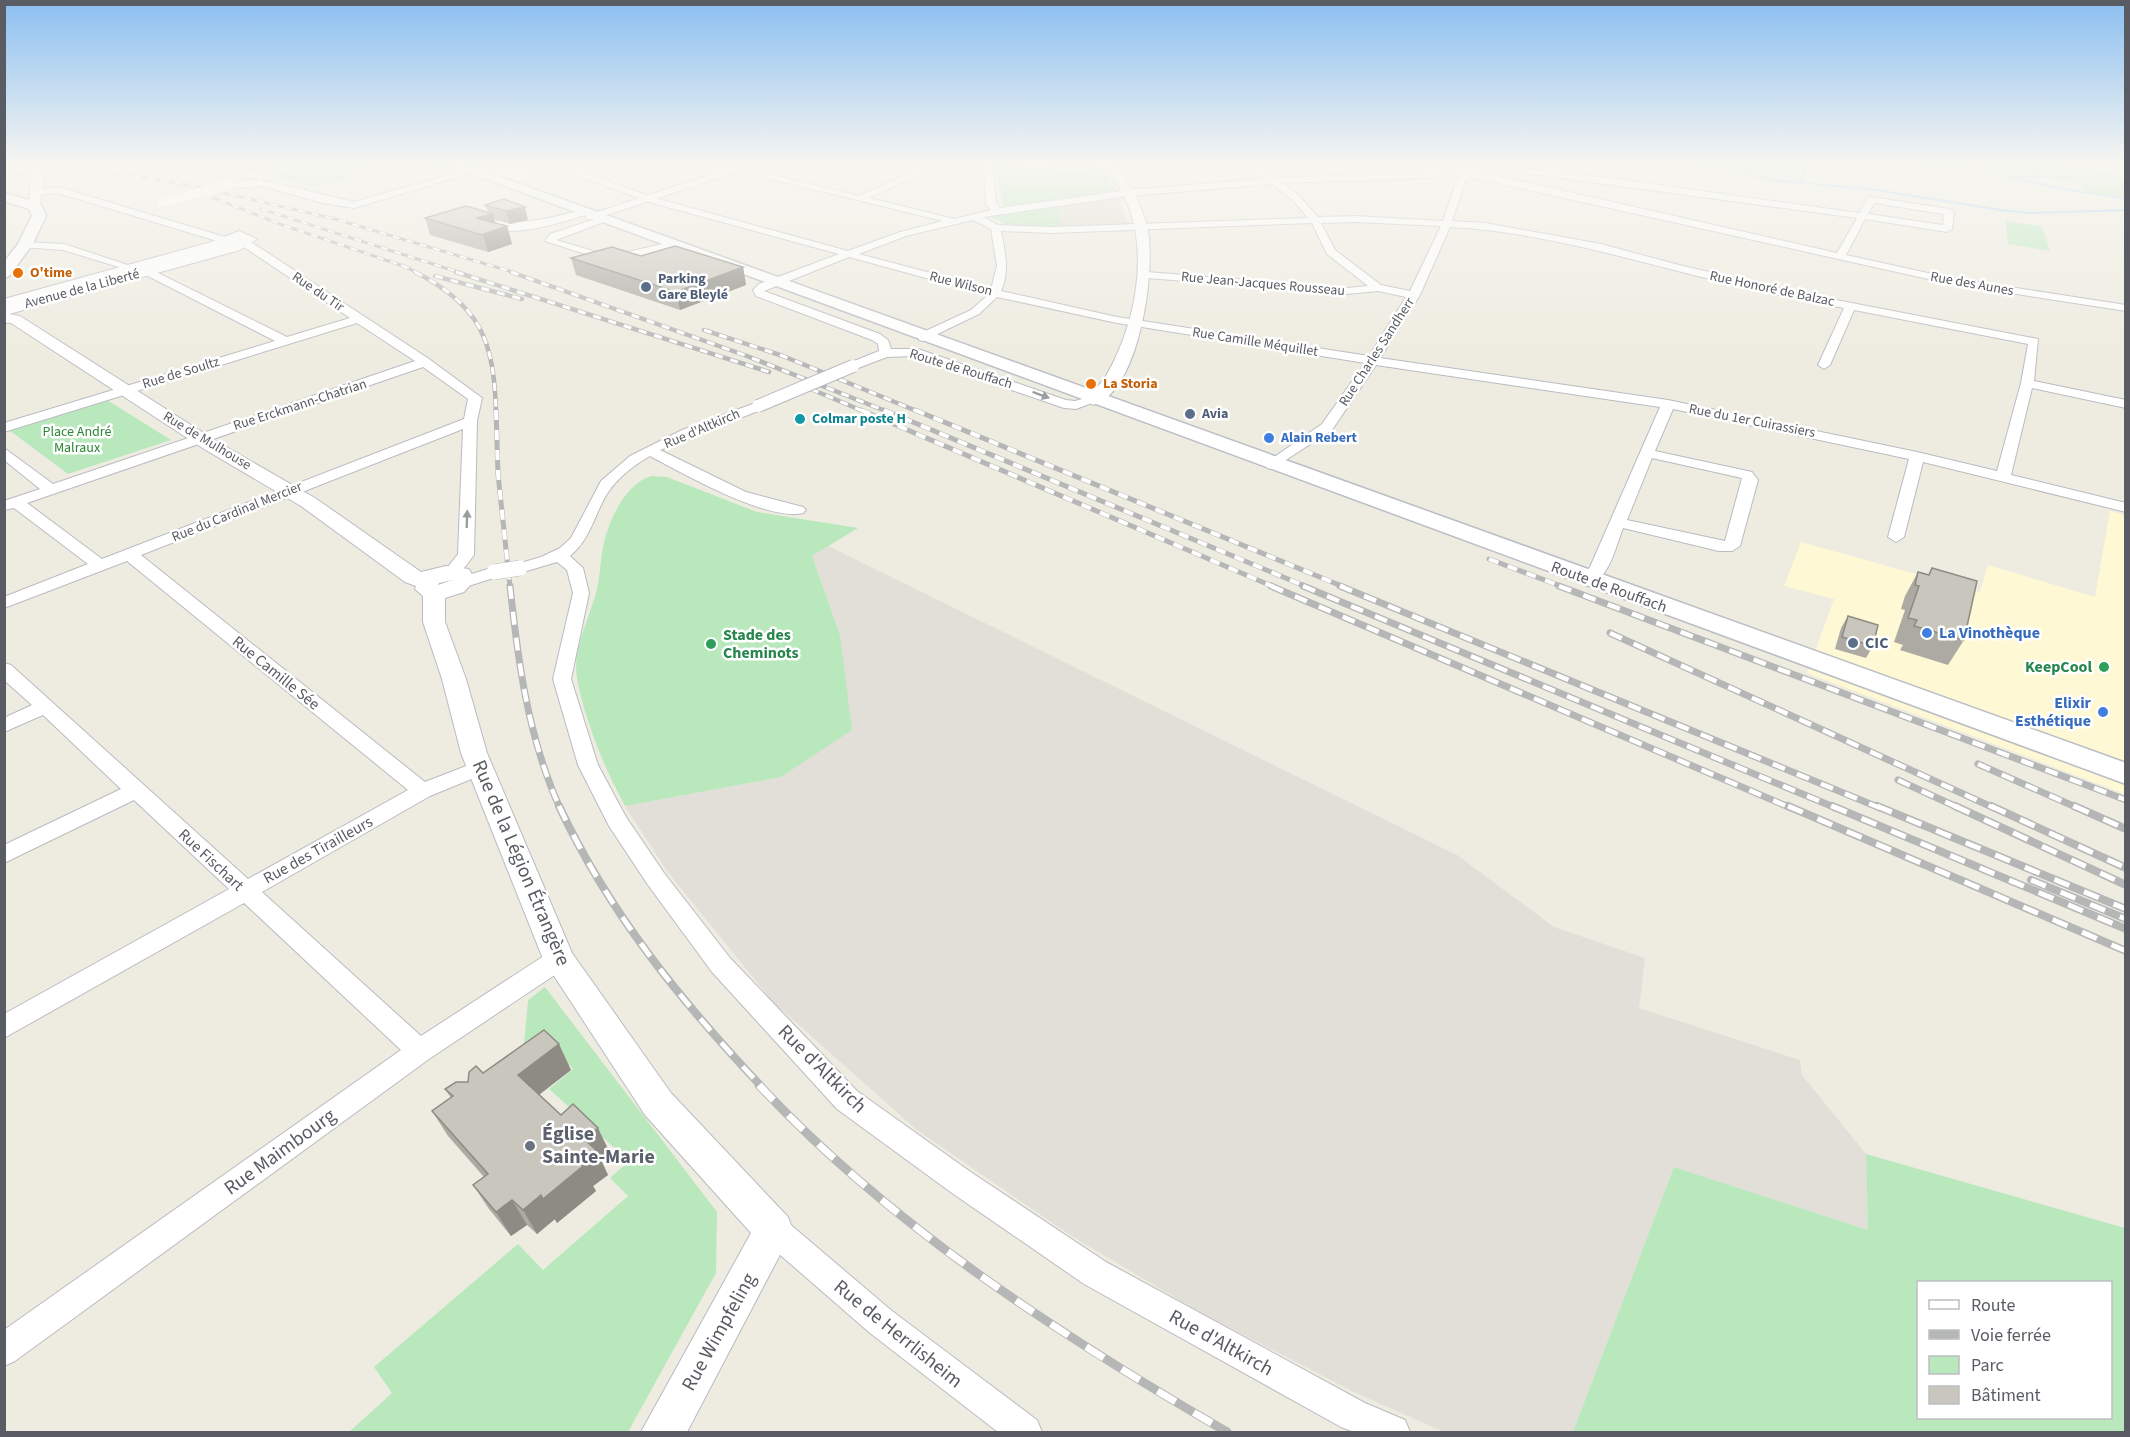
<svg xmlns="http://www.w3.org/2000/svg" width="2130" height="1437" font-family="'Source Sans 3',sans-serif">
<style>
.commercial{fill:#fff8d4}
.industrial{fill:#e1dfd8}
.education{fill:#dddbcf}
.green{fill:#bae8bd;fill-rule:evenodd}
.water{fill:#9fcfff}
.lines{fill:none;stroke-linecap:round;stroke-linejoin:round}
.stream{stroke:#9fcfff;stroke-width:2}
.minor-casing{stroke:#b9bbc1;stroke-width:2}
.tertiary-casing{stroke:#b9bbc1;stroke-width:2}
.secondary-casing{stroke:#b9bdc4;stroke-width:3}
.minor{fill:#fff;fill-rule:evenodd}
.tertiary{fill:#fff;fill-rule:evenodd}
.secondary{fill:#fff;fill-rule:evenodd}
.rail-far5-casing{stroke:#b5b6b6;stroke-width:3}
.rail-far4-casing{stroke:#b5b6b6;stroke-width:4.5}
.rail-far3-casing{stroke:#b5b6b6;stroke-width:5}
.rail-far2-casing{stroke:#b5b6b6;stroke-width:7}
.rail-far1-casing{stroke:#b5b6b6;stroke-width:8}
.rail-casing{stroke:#b5b6b6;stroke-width:9}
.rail-far5{stroke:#fff;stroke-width:2;stroke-dasharray:7;stroke-linecap:butt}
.rail-far4{stroke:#fff;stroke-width:3;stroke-dasharray:8;stroke-linecap:butt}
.rail-far3{stroke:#fff;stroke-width:4;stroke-dasharray:10;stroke-linecap:butt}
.rail-far2{stroke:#fff;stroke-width:4.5;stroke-dasharray:13;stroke-linecap:butt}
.rail-far1{stroke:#fff;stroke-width:5;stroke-dasharray:16;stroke-linecap:butt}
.rail{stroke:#fff;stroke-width:7;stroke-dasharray:21;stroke-linecap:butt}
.minor-bridge-far2-casing{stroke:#b9bbc1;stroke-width:10;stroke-linecap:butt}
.minor-bridge-far1-casing{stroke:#b9bbc1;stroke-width:14;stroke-linecap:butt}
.minor-bridge-casing{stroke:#b9bbc1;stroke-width:16;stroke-linecap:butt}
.minor-bridge-far2{stroke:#fff;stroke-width:10}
.minor-bridge-far1{stroke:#fff;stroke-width:12}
.minor-bridge{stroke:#fff;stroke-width:15}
.wall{fill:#adaaa3}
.shaded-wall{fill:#8d8b84}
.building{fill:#c9c6bd;stroke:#8d8b84;stroke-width:1.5}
.oneway{fill:#9b9ea1}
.food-dot{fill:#e8710a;stroke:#fff;stroke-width:2}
.service-dot{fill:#5c6f8a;stroke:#fff;stroke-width:2}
.culture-dot{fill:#0f9aa8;stroke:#fff;stroke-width:2}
.shop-dot{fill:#3f7fe0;stroke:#fff;stroke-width:2}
.leisure-dot{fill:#2e9e5b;stroke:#fff;stroke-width:2}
.worship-dot{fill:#6b7280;stroke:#fff;stroke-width:2}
.labels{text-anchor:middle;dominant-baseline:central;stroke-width:5;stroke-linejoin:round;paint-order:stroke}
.far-food-label{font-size:14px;font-weight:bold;fill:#c56008;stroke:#fff;text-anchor:start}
.far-service-label{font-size:14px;font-weight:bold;fill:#4e5e75;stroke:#fff;text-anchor:start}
.far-street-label{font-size:14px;fill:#595d63;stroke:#fff}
.far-culture-label{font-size:14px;font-weight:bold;fill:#0d838f;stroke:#fff;text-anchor:start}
.far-park-label{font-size:14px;fill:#2d8737;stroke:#fff}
.far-shop-label{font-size:14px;font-weight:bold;fill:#366cbe;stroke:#fff;text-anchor:start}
.street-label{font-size:16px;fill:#595d63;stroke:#fff}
.shop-label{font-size:16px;font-weight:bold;fill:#366cbe;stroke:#fff;text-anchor:start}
.leisure-label{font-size:16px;font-weight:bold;fill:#27864d;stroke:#fff;text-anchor:start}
.service-label{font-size:16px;font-weight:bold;fill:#4e5e75;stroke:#fff;text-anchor:start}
.near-street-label{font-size:20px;fill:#595d63;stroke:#fff}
.near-worship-label{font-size:20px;font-weight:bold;fill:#5b616d;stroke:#fff;text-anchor:start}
</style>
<rect width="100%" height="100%" fill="#eeece0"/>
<g class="commercial">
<polygon points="500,166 514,169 534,176 509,182 484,173"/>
<polygon points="2110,511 2125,515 2125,794 1807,673 1834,599 1784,586 1801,542 1980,592 1988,565 2095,597"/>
</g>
<polygon class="industrial" points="828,546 1457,855 1554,927 1645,958 1639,1008 1800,1060 1802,1075 1866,1154 1868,1230 1674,1167 1573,1432 1444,1432 1356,1393 1201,1313 1070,1235 917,1130 773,1002 667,871 625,806 781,777 840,635 812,556"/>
<polygon class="education" points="1118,198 1129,225 1064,228 1056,206"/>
<g class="green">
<polygon points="289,162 371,162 336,172 353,177 314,187 272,176 296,170 280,165"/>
<polygon points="1691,162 1806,162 1805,172 1774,169 1771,179"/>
<polygon points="1979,162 2106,171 2125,180 2125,197 2086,193 2080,183 2035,176 2031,180 1995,176"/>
<polygon points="999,167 1101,169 1117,192 1004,206 995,168"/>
<polygon points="1056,206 1064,228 1005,224 988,216"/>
<polygon points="2006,221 2042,226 2050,251 2008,244"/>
<polygon points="107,400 171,440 68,474 9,430"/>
<path d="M651 476 667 477 757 512 858 528 812 556 840 635 852 730 781 777 625 806C605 770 584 718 577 678 572 652 589 618 596 593 601 575 600 553 606 535 613 512 628 483 651 476Z"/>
<polygon points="545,987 717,1212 716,1273 628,1432 349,1432 392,1393 374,1367 518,1244 543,1270 628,1196 610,1178 629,1161 549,1089 573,1069 557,1053 521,1077 528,1000"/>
<path d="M1866 1154 2125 1228V1432H1573L1674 1167 1868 1230ZM1918 1282H2110V1418H1918Z"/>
</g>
<path class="water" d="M1891 162C1971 162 2047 189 2125 197V199L2057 189 1972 170Z"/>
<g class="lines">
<g class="stream">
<polyline points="1690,162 1773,180 1876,190 2001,210 2029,213 2126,210"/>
<polyline points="2008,176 2039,177 2035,171"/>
<polyline points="1800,182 1803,180 1805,162"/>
</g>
<g class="minor-casing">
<g id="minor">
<polygon points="145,162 167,162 225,174 221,177"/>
<polygon points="203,162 218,162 264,177 260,180"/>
<polygon points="494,162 509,162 354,208 323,203 262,186 230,188 226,185 246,180 262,180 354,202"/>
<path d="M542 162H555L655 198 848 251 900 232 943 221 701 162H717L859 196 934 162H946L869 198 954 219 991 210 986 204 984 165 974 162 1071 165 1153 162 1071 171 992 165 996 203 1000 208 1128 190 1264 179 1236 162H1247L1276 178 1445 172 1448 177 1283 183 1299 196 1318 217 1355 216 1443 221 1457 180 1462 175 1455 170 1459 167 1837 253 1857 218 1486 168 1490 165 1609 178 1859 213 1868 198 1871 197 1949 209 1954 212 1952 229 1947 232 1865 219 1846 255 1946 277 2126 305V311L1946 283 1470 177 1465 181 1452 221 1485 223 1601 244 1679 265 1800 293 2038 339 2034 381 2126 400V408L2032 388 2011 475 2126 503V512L1923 462 1904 537 1896 542 1888 537 1909 459 1673 409 1655 451 1752 472 1758 480 1740 546 1732 551H1719L1623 528C1616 546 1609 580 1588 585L1580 580 1590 567 1660 407 1376 365 1332 430 1272 469 1267 468 1265 465 1267 462 1322 424 1365 363 1117 323 997 297 979 314 923 341 919 340V334L971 310 988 295 849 257 764 291 880 334 888 340 891 349H918L1066 400 1075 401 1093 396 1100 400 1076 409 1064 408 913 356 887 357 853 370 847 366 849 363 879 351 878 344 872 340 756 296 753 290 759 284 839 254 649 202ZM1272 184 1293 200 1308 218 1052 227 998 225 983 217 1128 196ZM1874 203 1944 214 1943 225 1868 214ZM973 220 991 229 997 266 991 289 859 254 906 236ZM1355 222 1441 226 1410 291 1381 285 1335 250 1321 223ZM1312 223 1327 254 1368 286 1347 288 1147 272 1142 275 1147 278 1347 294 1378 291 1406 297 1369 356 1117 317 1001 291C1010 271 1005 252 1001 231L1052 233ZM1450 227C1527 231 1600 251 1674 270 1730 285 1787 297 1844 308L1818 365 1824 369 1830 365 1854 310 2028 344 2021 383 1997 471 1917 452 1668 400 1380 358 1420 295ZM1652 458 1742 478 1725 541 1627 520Z"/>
<polygon points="2110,162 2126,162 2126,167 2111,164"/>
<polygon points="32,165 35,170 4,177 4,172"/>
<path d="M58 187 222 236 248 240 429 359 482 398 477 421 474 555 458 576 452 577 444 572 458 554 463 429 141 555 425 782 479 761 486 763 489 768 486 773 430 796 262 892 421 1036 550 952 559 949 568 952 571 959 568 966 429 1059 15 1361 4 1366V1330L401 1050 244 903 4 1038V1014L229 889 134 800 4 863V845L121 789 43 715 4 732V718L32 705 4 680V663L11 665 248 879 408 790 127 561 4 608V597L88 564 14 508 4 510V501L40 489 4 460V448L53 484 415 361 357 323 4 432V423L275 341 144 274V270H152L287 337 350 318 241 245 217 241 58 193 37 194 33 191ZM423 367 468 399 464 419 102 559 27 503Z"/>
<path d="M582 210 585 211V215C555 224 506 242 477 221L482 218C518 227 547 219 582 210Z"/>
<polygon points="601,217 604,218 604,222 556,240 610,256 671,242 676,245 628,260 610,262 545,241 550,234"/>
<polygon points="25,242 64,244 137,268 132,271 63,250 21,247 21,243"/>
<path d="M758 402 765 406 763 409 660 450 746 492 803 507 806 510 803 513C768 522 682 473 650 456 631 467 613 481 603 501 593 521 588 541 570 556L583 568 589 593 571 679 598 765 626 817 664 873 730 958 857 1091 972 1173 1106 1262 1365 1403 1405 1420 1410 1432H1354L1341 1427 1084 1284 952 1193 837 1109 712 972 648 885 609 826 578 765 553 679 573 593 567 570 557 562 520 573 512 568 514 565 541 557 560 548 571 538 601 481 630 456 682 430Z"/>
<polygon points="494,567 500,568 502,572 500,576 462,588 454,583 456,579"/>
<polygon points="774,1215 785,1220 892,1311 1037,1420 1042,1432 998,1432 870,1333 763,1240 759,1230 763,1220"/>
</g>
</g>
<g class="tertiary-casing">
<g id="tertiary">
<polygon points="4,162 40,169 44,180 39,209 29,206 31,173 4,166"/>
<polygon points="749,162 766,162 595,219 587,219 585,216"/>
<path d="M1101 162H1112C1128 182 1141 202 1147 226 1157 266 1140 393 1093 405L1084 400C1091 391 1100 386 1106 376 1134 327 1149 259 1128 205 1122 189 1111 176 1101 162Z"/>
<path d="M239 231 257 239 240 250 9 314 20 316 216 441 315 498 421 572 446 566 469 569 475 580 464 592 445 598V622L466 679 487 753 572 953 671 1093 788 1217 793 1230 687 1432H641L751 1233 645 1115 543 959 461 753 442 679 423 622V596L415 589 416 586 405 582 301 506 204 449 11 323H4V299L211 242ZM452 580 438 585 439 583Z"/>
</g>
</g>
<g class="secondary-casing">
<g id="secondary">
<polygon points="440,162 459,162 2126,763 2126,784"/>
<polygon points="4,193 40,203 46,216 32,245 9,276 4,278 4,262 18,244 32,216 29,209 4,201"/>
<polygon points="4,302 15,310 4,317"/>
</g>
</g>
<use href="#minor" class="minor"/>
<use href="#tertiary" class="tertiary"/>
<use href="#secondary" class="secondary"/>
<g class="rail-far5-casing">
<g id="rail-far5">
<polyline points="32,162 58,166"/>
<polyline points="51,162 194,186 335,219 516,273"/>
<polyline points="206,195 280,224 409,268"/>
<polyline points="261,209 461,273"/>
<polyline points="401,265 418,273"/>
</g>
</g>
<g class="rail-far4-casing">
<g id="rail-far4">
<path d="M415 272C480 305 494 340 496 412"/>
<polyline points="456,272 769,372"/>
<polyline points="511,272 747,356 888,412"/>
<polyline points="435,276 522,299"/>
<polyline points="704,330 783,356 919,412"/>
<polyline points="811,389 865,412"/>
</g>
</g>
<g class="rail-far3-casing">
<g id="rail-far3">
<polyline points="496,410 498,474 510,587"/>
<polyline points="861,410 1274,587"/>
<polyline points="884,410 1307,587"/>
<polyline points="915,410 1344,587"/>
<polyline points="1489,559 1563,587"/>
</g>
</g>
<g class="rail-far2-casing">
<g id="rail-far2">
<path d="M510 586C518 661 528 738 560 808"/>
<polyline points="1271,586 1791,808"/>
<polyline points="1303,586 1836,808"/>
<polyline points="1340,586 1880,808"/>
<polyline points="1559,586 2126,800"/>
<polyline points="1610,633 1994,808"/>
<polyline points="1978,764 2078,808"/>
<polyline points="1898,780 1959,808"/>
</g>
</g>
<g class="rail-far1-casing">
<g id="rail-far1">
<path d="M559 806C609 913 681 1001 761 1086"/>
<polyline points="1788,806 2126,951"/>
<polyline points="1832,806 2126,929"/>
<polyline points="1877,806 2126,909"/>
<polyline points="1955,806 2126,885"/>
<polyline points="1991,806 2126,868"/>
<polyline points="2074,806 2126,829"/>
<polyline points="2031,880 2126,919"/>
</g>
</g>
<g class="rail-casing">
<path id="rail" d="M759 1085C892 1227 1060 1335 1227 1432"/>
</g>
<use href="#rail-far5" class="rail-far5"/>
<use href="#rail-far4" class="rail-far4"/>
<use href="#rail-far3" class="rail-far3"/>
<use href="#rail-far2" class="rail-far2"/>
<use href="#rail-far1" class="rail-far1"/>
<use href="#rail" class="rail"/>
<g class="minor-bridge-far2-casing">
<polyline id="minor-bridge-far2" points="163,202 230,185"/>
</g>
<g class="minor-bridge-far1-casing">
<polyline id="minor-bridge-far1" points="758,406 853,366"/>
</g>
<g class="minor-bridge-casing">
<polyline id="minor-bridge" points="494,572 520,568"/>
</g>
<use href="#minor-bridge-far2" class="minor-bridge-far2"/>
<use href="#minor-bridge-far1" class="minor-bridge-far1"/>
<use href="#minor-bridge" class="minor-bridge"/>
</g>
<g class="wall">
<polygon points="221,162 280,162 280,163 251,170"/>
<polygon points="504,199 528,220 510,224 494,219 496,223 507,226 512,244 488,252 430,235 425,218 488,212 485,205"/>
<polygon points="641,256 743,267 746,285 680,310 576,275 571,258"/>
<polygon points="1932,568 1964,640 1948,665 1900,650 1903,645 1894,642 1905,610 1901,609 1905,596 1918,572 1928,575"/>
<polygon points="1848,616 1873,646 1866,658 1835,649 1841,628"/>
<polygon points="571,1070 539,1095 561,1115 610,1153 601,1160 608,1175 593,1186 596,1191 557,1223 555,1219 537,1234 527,1225 511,1236 489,1209 473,1185 484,1177 448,1136 432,1111 451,1098 445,1089 468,1082 483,1073"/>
</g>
<g class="shaded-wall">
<polygon points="248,162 280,162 280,163 251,170"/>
<polygon points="525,207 528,220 510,224 506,211"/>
<polygon points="493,214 497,230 507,226 512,244 488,252 483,235 481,235 476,218"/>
<polygon points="743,267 746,285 680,310 676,292"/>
<polygon points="559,1044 571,1070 532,1100 518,1075"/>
<polygon points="598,1128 610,1153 601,1160 608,1175 593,1186 596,1191 557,1223 543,1199 579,1162 584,1139"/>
<polygon points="541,1195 555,1219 537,1234 523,1210"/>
<polygon points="512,1200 527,1225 511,1236 496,1212"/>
</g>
<g class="building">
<polygon points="504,199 525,207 506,211 485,205"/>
<polygon points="466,206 493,214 476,218 507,226 482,235 425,218"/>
<polygon points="675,246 743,267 676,292 571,258 612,247 641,256"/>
<polygon points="1932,568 1977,581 1964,640 1914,626 1917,620 1908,618 1919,586 1915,585 1918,572 1929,575"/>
<polygon points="1848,616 1878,625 1873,646 1842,637"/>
<polygon points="544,1030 559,1044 518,1075 561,1115 573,1104 598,1128 584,1139 596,1150 579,1162 583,1166 543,1199 541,1195 523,1210 512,1200 496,1212 473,1185 488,1174 432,1111 453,1096 445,1089 456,1082 468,1082 469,1072 476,1066 483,1073"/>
</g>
<defs><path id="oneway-solid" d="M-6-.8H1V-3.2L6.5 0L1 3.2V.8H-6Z" transform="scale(1.5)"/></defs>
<g class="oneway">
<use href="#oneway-solid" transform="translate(1041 395) rotate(20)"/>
<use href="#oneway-solid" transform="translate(467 519) rotate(-88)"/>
</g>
<linearGradient id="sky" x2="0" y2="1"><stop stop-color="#8bbff1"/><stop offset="0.45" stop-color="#f7f6f1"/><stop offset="1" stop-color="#f7f6f1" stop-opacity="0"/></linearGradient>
<rect width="2130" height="364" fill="url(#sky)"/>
<g class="food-dot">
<circle cx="18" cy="273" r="6"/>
<circle cx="1091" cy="384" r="6"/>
</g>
<g class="service-dot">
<circle cx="646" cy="287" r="6"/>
<circle cx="1190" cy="414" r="6"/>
<circle cx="1853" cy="643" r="6"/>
</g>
<circle class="culture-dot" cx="800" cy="419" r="6"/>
<g class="shop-dot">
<circle cx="1269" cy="438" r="6"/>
<circle cx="1927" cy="633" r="6"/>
<circle cx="2103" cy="712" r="6"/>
</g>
<g class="leisure-dot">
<circle cx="711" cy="644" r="6"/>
<circle cx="2104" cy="667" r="6"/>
</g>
<circle class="worship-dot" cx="530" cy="1146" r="6"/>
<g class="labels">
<g class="far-food-label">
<text x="30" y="273">O'time</text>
<text x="1103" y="384">La Storia</text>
</g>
<g class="far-service-label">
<text x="658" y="279">Parking<tspan x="658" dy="16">Gare Bleylé</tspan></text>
<text x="1202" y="414">Avia</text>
</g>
<g class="far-street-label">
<text transform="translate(961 284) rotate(14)">Rue Wilson</text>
<text transform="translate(1263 284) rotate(5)">Rue Jean-Jacques Rousseau</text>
<text transform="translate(1972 284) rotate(10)">Rue des Aunes</text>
<text transform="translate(82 289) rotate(-15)">Avenue de la Liberté</text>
<text transform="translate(1772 289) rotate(12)">Rue Honoré de Balzac</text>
<text transform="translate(318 292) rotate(34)">Rue du Tir</text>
<text transform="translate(1255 342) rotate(9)">Rue Camille Méquillet</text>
<text transform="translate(1377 352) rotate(-57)">Rue Charles Sandherr</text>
<text transform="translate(961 369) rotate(17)">Route de Rouffach</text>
<text transform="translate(181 373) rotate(-17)">Rue de Soultz</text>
<text transform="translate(300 405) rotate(-18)">Rue Erckmann-Chatrian</text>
<text transform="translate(1752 421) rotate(11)">Rue du 1er Cuirassiers</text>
<text transform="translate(702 429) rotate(-23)">Rue d'Altkirch</text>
<text transform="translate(207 441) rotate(31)">Rue de Mulhouse</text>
<text transform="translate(237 512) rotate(-22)">Rue du Cardinal Mercier</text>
</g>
<g class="far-culture-label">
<text x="812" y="419">Colmar poste H</text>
</g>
<g class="far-park-label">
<text x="77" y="432">Place André<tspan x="77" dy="16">Malraux</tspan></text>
</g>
<g class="far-shop-label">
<text x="1281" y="438">Alain Rebert</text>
</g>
<g class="street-label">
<text transform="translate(1609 587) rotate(20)">Route de Rouffach</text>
<text transform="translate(276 673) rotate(39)">Rue Camille Sée</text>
<text transform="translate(318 850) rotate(-29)">Rue des Tirailleurs</text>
<text transform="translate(211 860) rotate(43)">Rue Fischart</text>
</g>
<g class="shop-label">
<text x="1939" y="633">La Vinothèque</text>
<text x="2091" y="703" text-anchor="end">Elixir<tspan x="2091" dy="18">Esthétique</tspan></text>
</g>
<g class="leisure-label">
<text x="723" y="635">Stade des<tspan x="723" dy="18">Cheminots</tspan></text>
<text x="2092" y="667" text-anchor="end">KeepCool</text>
</g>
<g class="service-label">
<text x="1865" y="643">CIC</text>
</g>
<g class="near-street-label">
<text transform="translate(521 863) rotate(67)">Rue de la Légion Étrangère</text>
<text transform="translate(822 1069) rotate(45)">Rue d'Altkirch</text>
<text transform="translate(280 1152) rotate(-36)">Rue Maimbourg</text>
<text transform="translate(719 1332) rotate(-61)">Rue Wimpfeling</text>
<text transform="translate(898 1334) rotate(39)">Rue de Herrlisheim</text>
<text transform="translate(1221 1343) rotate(29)">Rue d'Altkirch</text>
</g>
<g class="near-worship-label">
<text x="542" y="1134">Église<tspan x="542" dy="23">Sainte-Marie</tspan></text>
</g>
</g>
<rect width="2130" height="1437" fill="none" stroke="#595d63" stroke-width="12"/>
<rect x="1917" y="1281" width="195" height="138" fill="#ffffff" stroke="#bdbec1" stroke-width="1.5"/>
<rect x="1929" y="1300" width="30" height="9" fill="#ffffff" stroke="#bdbec1" stroke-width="1.5"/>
<text x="1971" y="1311" font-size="18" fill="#595d63">Route</text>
<rect x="1929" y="1330" width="30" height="9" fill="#b5b6b6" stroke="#bdbec1" stroke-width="1.5"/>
<text x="1971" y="1341" font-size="18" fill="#595d63">Voie ferrée</text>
<rect x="1929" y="1356" width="30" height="18" fill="#bae8bd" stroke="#bdbec1" stroke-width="1.5"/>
<text x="1971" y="1371" font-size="18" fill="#595d63">Parc</text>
<rect x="1929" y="1386" width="30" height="18" fill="#c9c6bd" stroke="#bdbec1" stroke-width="1.5"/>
<text x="1971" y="1401" font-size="18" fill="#595d63">Bâtiment</text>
</svg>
